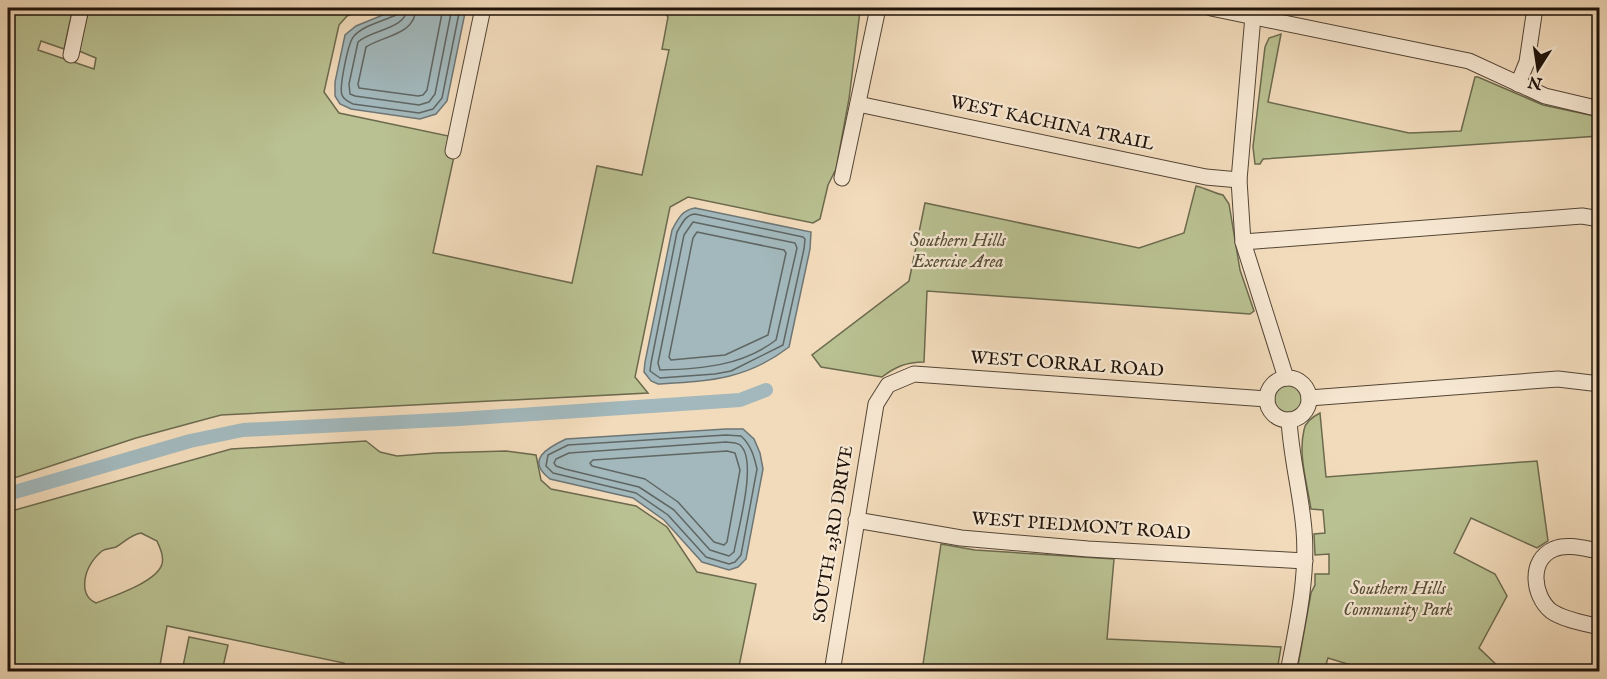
<svg xmlns="http://www.w3.org/2000/svg" width="1607" height="679" font-family="'IM FELL English',serif">
<style>
.green{fill:#b9c091;stroke:#6c6a4e;stroke-width:1.5;fill-rule:evenodd}
.water{fill:#a2b8bc;stroke:#6e7675;stroke-width:1.5}
.lines{fill:none;stroke-linecap:round;stroke-linejoin:round}
.shore{stroke:#606663;stroke-width:1.5}
.canal{stroke:#a2b8bc;stroke-width:14}
.minor-casing{stroke:#544536;stroke-width:17}
.minor{stroke:#f7e8d3;stroke-width:15}
.labels{text-anchor:middle;dominant-baseline:central;stroke-width:4.5;stroke-linejoin:round;paint-order:stroke}
.street-label{font-size:18px;fill:#1f130a;stroke:#f7e8d3}
.park-label{font-size:18px;font-style:italic;fill:#555039;stroke:#f7e8d3}
</style>
<rect width="100%" height="100%" fill="#f2dbbb"/>
<filter id="stains"><feTurbulence type="fractalNoise" baseFrequency=".00333" numOctaves="4"/><feColorMatrix values="0 0 0 0 .2 0 0 0 0 .09 0 0 0 0 .02 0 0 0 .5 -.17"/></filter>
<radialGradient id="worn" r=".72"><stop offset=".6" stop-color="#630" stop-opacity="0"/><stop offset="1" stop-color="#630" stop-opacity=".3"/></radialGradient>
<g class="green">
<polygon points="8,8 73,8 64,49 41,41 38,50 94,69 96,58 79,51 89,8 366,8 347,16 339,25 324,92 339,113 458,138 433,253 572,283 597,166 642,175 669,50 662,49 668,17 662,8 841,8 860,11 849,99 836,169 828,185 820,219 813,223 688,197 670,207 635,377 648,393 221,415 136,438 8,480"/>
<polygon points="1281,34 1268,102 1409,133 1461,131 1475,77 1478,77 1543,105 1599,117 1599,136 1263,159 1260,164 1255,164 1253,147 1265,47 1269,38"/>
<path d="M1196 186C1206 188 1213 193 1223 195L1229 204 1240 270 1254 311 1250 314 927 291 924 362C906 362 895 367 882 377L821 367 812 355 909 281 925 203 1139 248 1184 233Z"/>
<circle cx="1288" cy="399" r="21"/>
<path d="M1320 413 1326 477 1537 461 1548 541 1537 548 1471 518 1454 553 1495 574 1507 596 1479 648 1503 671H1370L1328 658 1324 671H1297L1311 593 1315 585V574H1329V554L1315 555 1314 534 1325 533 1323 510 1311 509C1307 483 1298 455 1304 430 1305 422 1314 416 1320 413Z"/>
<path d="M366 441 380 452 397 456 436 453 506 451 536 455 541 480 551 489 636 506 667 527 697 572 756 584 738 671H343L344 663 167 626 159 671H8V512L231 449ZM141 533 157 541C160 548 164 556 162 564 157 582 113 596 96 603 89 600 86 596 85 589 83 574 91 560 102 551 106 548 111 549 116 547 125 542 130 535 141 533Z"/>
<polygon points="941,544 975,550 1114,559 1107,639 1281,647 1277,671 922,671"/>
<polygon points="189,637 228,645 222,671 182,671"/>
</g>
<g class="water">
<polygon points="400,8 466,8 447,101 436,114 420,119 351,109 340,104 335,96 335,82 345,35 356,26"/>
<path d="M695 208 811 232 810 249 789 347C746 380 709 381 658 384L651 381 644 372 645 362 672 230C678 219 682 210 695 208Z"/>
<path d="M726 429H743L754 439 760 453 763 469 746 559 738 567 729 570 702 562 664 520 633 498 550 479C525 460 547 448 566 439Z"/>
</g>
<g class="lines">
<g class="shore">
<path d="M400 8 396 15C383 21 364 25 354 36 348 42 339 88 342 95 344 100 349 102 353 104L419 113 433 109 442 98 460 8"/>
<path d="M407 8C406 30 372 29 358 42L349 84 350 94 355 96 419 105 429 102 435 94 452 8"/>
<path d="M416 8C415 35 385 35 366 47L358 84 359 88 418 96 423 95 427 90 443 8"/>
<path d="M695 214 803 237 805 239 804 249 783 345 731 371 715 374 660 378 650 371 651 363 677 232C682 224 685 215 695 214Z"/>
<path d="M693 222 795 243 797 248 776 340C742 366 701 369 660 370L658 363 684 235Z"/>
<polygon points="697,232 784,250 786,253 768,335 725,355 671,360 669,357 693,238"/>
<path d="M726 435 741 436C751 445 754 456 757 469L741 555 735 562 729 564 706 557 668 515 636 493 553 473 546 466 548 455 568 445Z"/>
<path d="M726 442C731 443 736 442 740 445 758 460 738 529 734 552L729 556 710 550 674 510 639 487 565 469 556 466 554 463 556 459 569 453Z"/>
<polygon points="727,451 735,453 740,470 727,542 724,545 714,542 678,502 645,479 592,466 590,463 593,460"/>
</g>
<polyline class="canal" points="8,494 190,441 243,430 459,419 740,400 766,390"/>
<g class="minor-casing">
<g id="minor">
<polyline points="1211,8 1469,61 1545,96 1600,109"/>
<polyline points="1251,8 1253,16 1239,180 1243,242 1286,378"/>
<polyline points="71,55 81,8"/>
<polyline points="1518,84 1527,62 1535,8"/>
<polyline points="858,104 1206,177 1239,180"/>
<polyline points="453,151 483,8"/>
<polyline points="842,178 878,8"/>
<polyline points="1243,242 1582,216 1600,219"/>
<circle cx="1288" cy="399" r="21"/>
<polyline points="1309,398 1558,379 1600,384"/>
<polyline points="856,520 961,538 1088,549 1305,561"/>
<path d="M1600 551C1586 549 1567 543 1554 549 1528 560 1533 596 1551 611 1564 620 1584 623 1600 627"/>
<polyline points="832,672 876,404 888,385 914,374 1267,399"/>
<path d="M1288 672C1297 626 1308 577 1304 530 1301 493 1291 457 1289 420"/>
</g>
</g>
<use href="#minor" class="minor"/>
</g>
<g class="labels">
<g class="street-label">
<text transform="translate(1052 124) rotate(12)">WEST KACHINA TRAIL</text>
<text transform="translate(1067 365) rotate(4)">WEST CORRAL ROAD</text>
<text transform="translate(1081 527) rotate(4)">WEST PIEDMONT ROAD</text>
<text transform="translate(834 534) rotate(-81)">SOUTH 23RD DRIVE</text>
</g>
<g class="park-label">
<text x="958" y="241">Southern Hills<tspan x="958" dy="21">Exercise Area</tspan></text>
<text x="1398" y="589">Southern Hills<tspan x="1398" dy="21">Community Park</tspan></text>
</g>
</g>
<rect width="1607" height="679" fill="none" stroke="#f2dbbb" stroke-width="30"/>
<rect x="9" y="9" width="1589" height="661" fill="none" stroke="#1f130a" stroke-width="3"/>
<rect x="15" y="15" width="1577" height="649" fill="none" stroke="#1f130a" stroke-width="1.5"/>
<g transform="translate(1538 69) rotate(192)" stroke="#f7e8d3" stroke-width="4.5" paint-order="stroke">
<path d="M0-4.5L10 22L0 15L-10 22Z" fill="#1f130a"/>
<text y="-9" font-size="16" font-weight="bold" text-anchor="middle" fill="#1f130a">N</text>
</g>
<rect width="100%" height="100%" filter="url(#stains)"/>
<rect width="100%" height="100%" fill="url(#worn)"/>
</svg>
